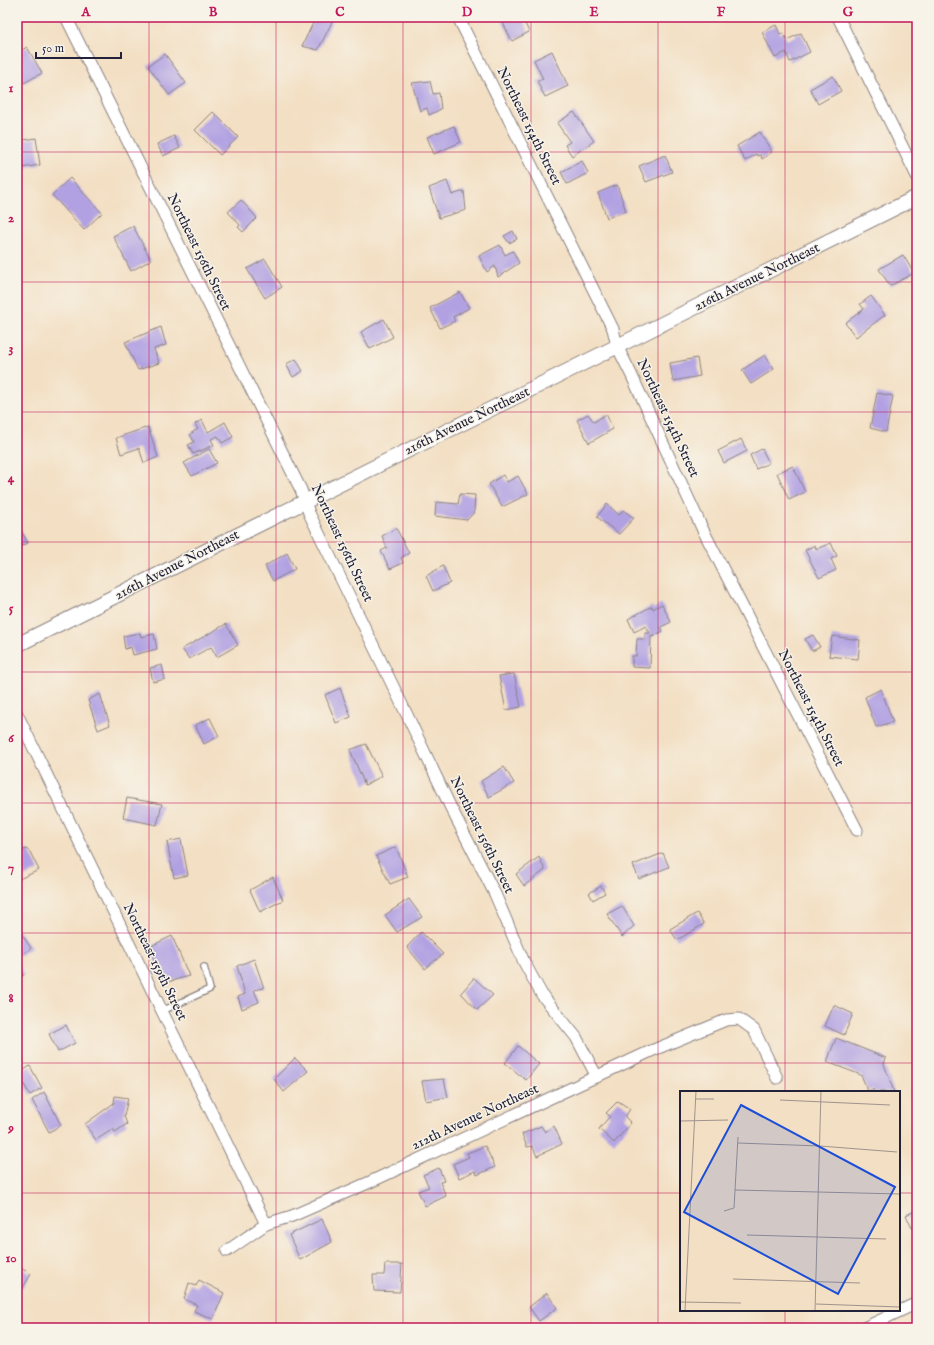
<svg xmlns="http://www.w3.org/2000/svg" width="934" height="1345" font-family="'IM FELL English',serif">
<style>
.building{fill:#b1a1e2}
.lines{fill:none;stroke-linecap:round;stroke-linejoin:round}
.service-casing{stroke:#8a807f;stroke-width:8}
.minor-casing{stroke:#8a807f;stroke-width:13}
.tertiary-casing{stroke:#8a807f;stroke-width:16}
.service{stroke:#fff;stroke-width:5.5}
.minor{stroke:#fff;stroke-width:11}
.tertiary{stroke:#fff;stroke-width:14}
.grid{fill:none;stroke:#c2185b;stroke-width:1;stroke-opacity:0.55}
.labels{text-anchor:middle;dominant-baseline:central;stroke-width:3;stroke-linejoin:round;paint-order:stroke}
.street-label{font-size:14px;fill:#22223b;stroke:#f7f3e8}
.inset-road{fill:none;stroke:#9f938d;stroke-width:1}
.view{fill:#1d4ed8;fill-opacity:0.15;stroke:#1d4ed8;stroke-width:2}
.inset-edge{fill:none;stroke:#22223b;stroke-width:2}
.neatline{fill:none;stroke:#c2185b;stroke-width:1.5}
.grid-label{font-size:13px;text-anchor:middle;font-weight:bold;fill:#c2185b}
</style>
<rect width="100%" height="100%" fill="#f7f3e8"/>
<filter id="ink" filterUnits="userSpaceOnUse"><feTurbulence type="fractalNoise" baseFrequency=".025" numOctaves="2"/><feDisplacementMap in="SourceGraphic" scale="8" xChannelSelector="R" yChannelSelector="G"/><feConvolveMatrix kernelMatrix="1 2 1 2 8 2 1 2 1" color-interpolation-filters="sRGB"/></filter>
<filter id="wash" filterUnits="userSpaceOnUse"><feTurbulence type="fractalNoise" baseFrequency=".012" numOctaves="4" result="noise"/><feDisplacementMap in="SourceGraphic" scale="16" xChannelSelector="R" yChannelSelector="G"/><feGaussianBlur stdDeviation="0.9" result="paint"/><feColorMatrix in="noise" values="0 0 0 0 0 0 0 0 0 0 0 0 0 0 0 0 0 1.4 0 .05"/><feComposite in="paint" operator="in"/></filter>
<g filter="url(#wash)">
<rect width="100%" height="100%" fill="#f3dfc3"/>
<g id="blocks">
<g class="building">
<polygon points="132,17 144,17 139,23"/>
<polygon points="316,17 334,18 318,50 302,46"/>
<polygon points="500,17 522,17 529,32 512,41"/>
<polygon points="669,17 681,17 675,23"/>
<polygon points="776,25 780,34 783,33 787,40 801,33 810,52 790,62 786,52 775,58 762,32"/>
<polygon points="27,47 42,73 24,83 17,70 17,53"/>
<polygon points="552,51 568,86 545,97 537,81 543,79 534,60"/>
<polygon points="165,54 186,83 169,95 148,66"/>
<polygon points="833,76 841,91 818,104 810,89"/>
<polygon points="430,81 433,94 439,93 441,109 429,115 427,108 420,111 412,83"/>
<polygon points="213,112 238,137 220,155 195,130"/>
<polygon points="574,112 594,141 572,156 565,145 570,142 557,123"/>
<polygon points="454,126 461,142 434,154 427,137"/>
<polygon points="760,132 772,152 762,159 760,155 757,156 756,154 745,161 737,146"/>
<polygon points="174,136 180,148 163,156 157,144"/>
<polygon points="36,138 40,165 21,168 17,141"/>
<polygon points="665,155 672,172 646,182 639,166"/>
<polygon points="582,161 588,173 567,184 561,172"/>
<polygon points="70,178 102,213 84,230 52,195"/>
<polygon points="447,181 452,195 464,191 466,210 439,218 429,188"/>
<polygon points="617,185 626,211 607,218 598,193"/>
<polygon points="241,200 257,218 243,232 238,227 240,225 228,212"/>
<polygon points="133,226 151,260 131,271 113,236"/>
<polygon points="513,231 517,239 509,243 504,236"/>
<polygon points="500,245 505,255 513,251 519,263 498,277 495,266 487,272 479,256"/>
<polygon points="903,255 914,273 890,286 879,269"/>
<polygon points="265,259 282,287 265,298 247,269"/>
<polygon points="460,292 469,308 453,317 455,321 440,328 430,308"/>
<polygon points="871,296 885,315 856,337 845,323 864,309 860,304"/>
<polygon points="384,319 393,337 370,349 361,332"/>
<polygon points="161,327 166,345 154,349 159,363 138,370 125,342"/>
<polygon points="765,355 774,369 751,384 742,370"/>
<polygon points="697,358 700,376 673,381 670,363"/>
<polygon points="296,359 303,371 293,377 286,364"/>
<polygon points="877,393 893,396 886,432 870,428"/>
<polygon points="588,414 594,422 606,414 613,429 589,443 577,420"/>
<polygon points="202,420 208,432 225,422 233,437 222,443 218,436 211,439 214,445 193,454 188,445 194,442 190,434 198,429 195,424"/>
<polygon points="148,427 158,457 144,463 139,448 121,454 116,438"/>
<polygon points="741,439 747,451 724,463 718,451"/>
<polygon points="209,449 217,463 192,476 184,463"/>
<polygon points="762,449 769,463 756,469 750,455"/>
<polygon points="793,466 805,492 789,500 777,473"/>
<polygon points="503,475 507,482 518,476 528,494 502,507 489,484"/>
<polygon points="460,494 475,495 474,512 467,520 435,516 436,502 458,504"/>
<polygon points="607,504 619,515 623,510 634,518 619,534 597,517"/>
<polygon points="17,523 28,543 17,548"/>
<polygon points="396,528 409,553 401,558 403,563 390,569 381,551 387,548 382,536"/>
<polygon points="831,543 837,556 831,559 836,570 819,578 805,550 815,545 816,549"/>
<polygon points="287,553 295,569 273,581 265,566"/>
<polygon points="443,566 450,583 433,591 426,576"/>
<polygon points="662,604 671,622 661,627 663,631 652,637 651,636 650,668 632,667 632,656 636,656 637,639 645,639 645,633 650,633 646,626 634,632 628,619 652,606 653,609"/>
<polygon points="226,624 238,645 217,657 211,647 189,659 182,649"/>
<polygon points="140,633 141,637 154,634 157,649 133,655 131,647 125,649 123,636"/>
<polygon points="813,635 820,647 812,651 805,639"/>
<polygon points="832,636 860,640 858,659 829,656"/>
<polygon points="162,665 165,679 153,682 150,668"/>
<polygon points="514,674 521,707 506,710 499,676"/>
<polygon points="340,688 351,717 336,723 325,695"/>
<polygon points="881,689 893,722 876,727 865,697"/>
<polygon points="100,694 110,725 98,730 88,700"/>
<polygon points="210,718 219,736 204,744 195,725"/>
<polygon points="366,744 382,776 365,785 350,750"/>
<polygon points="504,767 514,783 489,797 481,781"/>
<polygon points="127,798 162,804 157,825 123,818"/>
<polygon points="181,839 188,875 174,878 167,842"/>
<polygon points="396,847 408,877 390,884 376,856"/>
<polygon points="26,849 30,852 39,870 17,880 17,853"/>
<polygon points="663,853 669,867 639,879 633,865"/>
<polygon points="539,857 545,870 524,886 516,874"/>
<polygon points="273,877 283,900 260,912 250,890"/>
<polygon points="601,886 605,893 593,900 589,893"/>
<polygon points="409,899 422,917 397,932 385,915"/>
<polygon points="622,906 634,926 622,937 607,914"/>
<polygon points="697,913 704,924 677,940 670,929"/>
<polygon points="17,927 31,948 20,956 17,952"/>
<polygon points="421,932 443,954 425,969 407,947"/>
<polygon points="172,936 189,976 164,983 149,947"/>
<polygon points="254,959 264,988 254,990 259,1002 242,1009 238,997 245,994 237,966"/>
<polygon points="17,961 24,975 17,978"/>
<polygon points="474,978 493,995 477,1010 461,993"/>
<polygon points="834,1005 853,1014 844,1035 825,1026"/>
<polygon points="66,1025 75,1043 58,1052 49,1034"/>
<polygon points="836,1038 886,1058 884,1064 894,1092 874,1092 873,1089 868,1091 861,1075 827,1062"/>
<polygon points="518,1046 539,1064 526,1080 505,1063"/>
<polygon points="295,1058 308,1071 284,1092 274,1079"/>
<polygon points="30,1066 42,1088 30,1095 18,1074"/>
<polygon points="444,1079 448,1097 426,1101 422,1081"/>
<polygon points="44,1092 61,1125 49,1132 32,1100"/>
<polygon points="115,1096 128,1098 124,1116 127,1124 115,1132 113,1129 96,1140 85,1124 114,1103"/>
<polygon points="618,1101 630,1109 625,1117 631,1123 614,1143 599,1129 610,1116 606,1113"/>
<polygon points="541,1126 545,1132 554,1126 562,1144 537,1156 532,1146 527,1147 522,1134"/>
<polygon points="485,1146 495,1167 477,1175 475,1171 459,1178 453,1164 469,1157 467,1153"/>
<polygon points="439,1168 444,1181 440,1182 446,1196 425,1206 418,1191 429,1187 423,1175"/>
<polygon points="917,1210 917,1226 912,1228 906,1215"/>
<polygon points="322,1219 332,1242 300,1260 289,1235"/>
<polygon points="385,1264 402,1264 400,1292 374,1291 373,1275 384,1275"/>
<polygon points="17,1266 31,1274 23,1288 17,1285"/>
<polygon points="199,1280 224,1293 213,1319 194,1311 197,1305 184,1299 189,1283 196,1286"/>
<polygon points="547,1293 557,1308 539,1321 529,1307"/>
</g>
</g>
</g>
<g filter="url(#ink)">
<use href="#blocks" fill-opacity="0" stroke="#8a807f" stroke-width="1"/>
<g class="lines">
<g class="service-casing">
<polyline id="service" points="162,1011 210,989 204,967"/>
</g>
<g class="minor-casing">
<g id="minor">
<polyline points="66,17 301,490 309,513 408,717 450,806 495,894 524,962 542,995 576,1037 597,1077"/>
<polyline points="458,17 613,329 617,346 631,374 702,528 857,830"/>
<polyline points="838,17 917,176"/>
<polyline points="17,714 266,1224"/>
<polyline points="227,1251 266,1224 292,1216 370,1182 651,1051 726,1020 739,1019 754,1030 777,1078"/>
<polyline points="864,1328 917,1303"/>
</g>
</g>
<g class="tertiary-casing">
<polyline id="tertiary" points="17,645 917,197"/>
</g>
<use href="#service" class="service"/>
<use href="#minor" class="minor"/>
<use href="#tertiary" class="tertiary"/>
</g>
</g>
<path class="grid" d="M149 17V1328M276 17V1328M403 17V1328M531 17V1328M658 17V1328M785 17V1092M17 152H917M17 282H917M17 412H917M17 542H917M17 672H917M17 803H917M17 933H917M17 1063H917M17 1193H681M899 1193H917M785 1310V1328"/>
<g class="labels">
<g class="street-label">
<text transform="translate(529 126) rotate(64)">Northeast 154th Street</text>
<text transform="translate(199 252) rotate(64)">Northeast 156th Street</text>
<text transform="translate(757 277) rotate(-26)">216th Avenue Northeast</text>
<text transform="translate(668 418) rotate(65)">Northeast 154th Street</text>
<text transform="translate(467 421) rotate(-26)">216th Avenue Northeast</text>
<text transform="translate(342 543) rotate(65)">Northeast 156th Street</text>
<text transform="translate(177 565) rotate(-27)">216th Avenue Northeast</text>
<text transform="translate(811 708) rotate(63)">Northeast 154th Street</text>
<text transform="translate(482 835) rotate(64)">Northeast 156th Street</text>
<text transform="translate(155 962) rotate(64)">Northeast 159th Street</text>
<text transform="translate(475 1117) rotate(-25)">212th Avenue Northeast</text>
</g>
</g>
<g transform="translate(680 1091)">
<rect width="220" height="220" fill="#f3dfc3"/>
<path class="inset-road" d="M15 8H34M100 9 210 14M0 30 48 29M58 52 140 55M140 55 217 61M55 99 220 103M44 120 54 117 58 46M67 144 206 148M53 188 180 192M0 211 61 212M136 213 220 216M5 220 16 0M135 220 141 0"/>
<path class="view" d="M61 14 215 96 158 203 4 121Z"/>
<rect width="220" height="220" class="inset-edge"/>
</g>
<rect width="934" height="1345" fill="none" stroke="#f7f3e8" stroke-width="44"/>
<path d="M36 52v6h85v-6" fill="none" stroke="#22223b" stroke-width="2"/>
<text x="42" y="52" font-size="12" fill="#22223b" stroke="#f7f3e8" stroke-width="3" paint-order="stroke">50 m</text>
<rect x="22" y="22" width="890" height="1301" class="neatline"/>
<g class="grid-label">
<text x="86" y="16">A</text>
<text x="213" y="16">B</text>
<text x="340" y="16">C</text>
<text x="467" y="16">D</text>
<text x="594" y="16">E</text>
<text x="721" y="16">F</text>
<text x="848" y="16">G</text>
<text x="11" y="92">1</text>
<text x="11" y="222">2</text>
<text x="11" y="352">3</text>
<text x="11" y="482">4</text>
<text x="11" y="612">5</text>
<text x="11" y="742">6</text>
<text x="11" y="872">7</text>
<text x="11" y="1002">8</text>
<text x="11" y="1132">9</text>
<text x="11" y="1262">10</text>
</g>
</svg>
